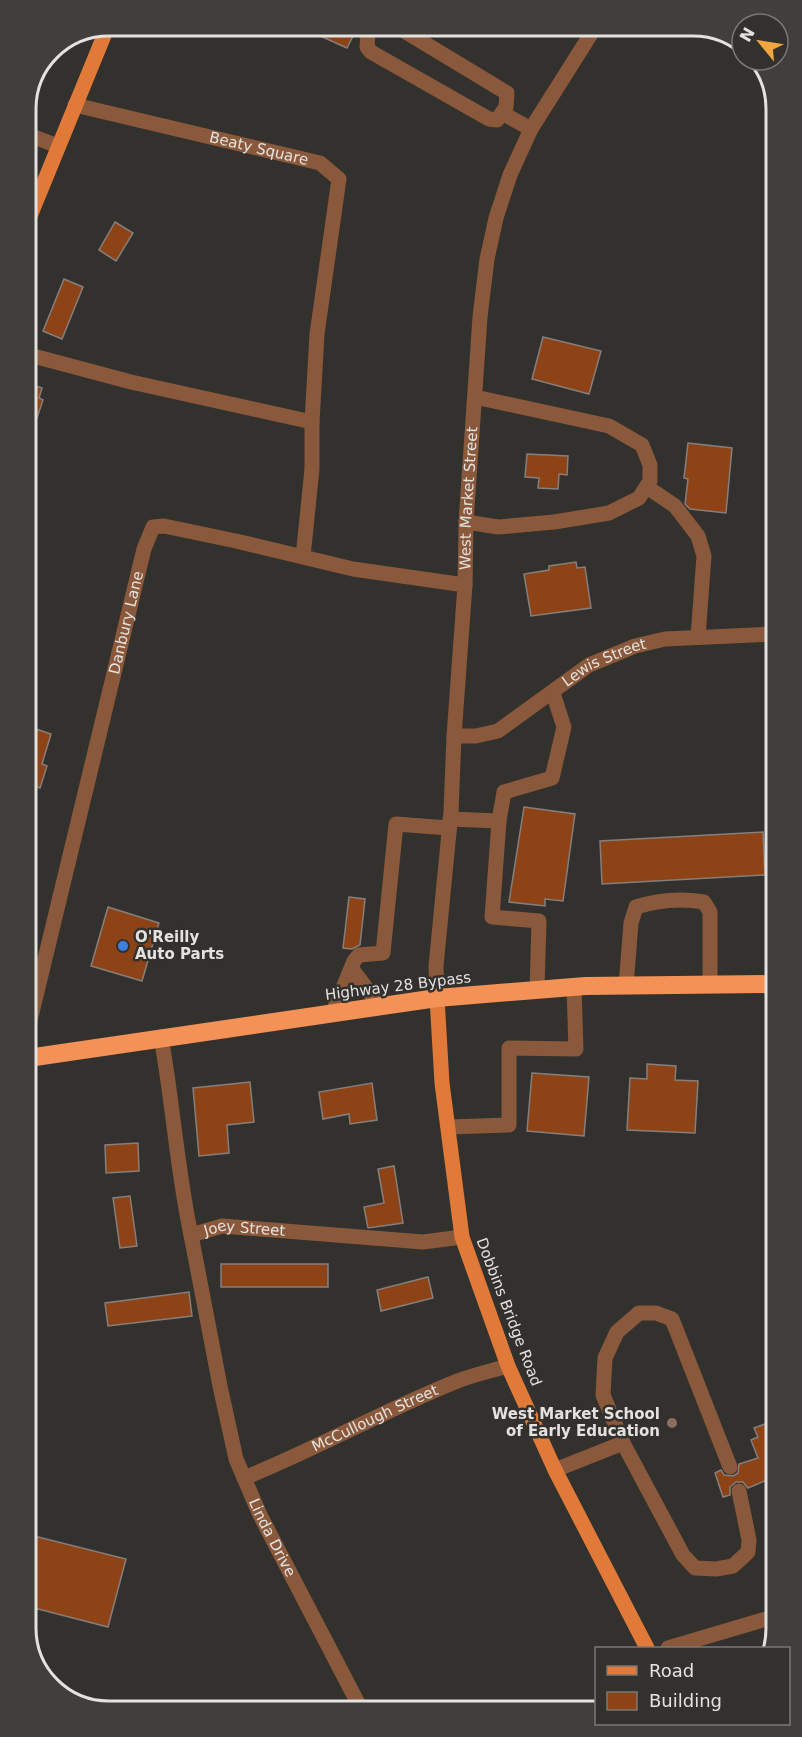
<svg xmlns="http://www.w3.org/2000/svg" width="802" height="1737" font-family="'DejaVu Sans',sans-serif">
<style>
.building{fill:#8e4317;stroke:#847f7d;stroke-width:1.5}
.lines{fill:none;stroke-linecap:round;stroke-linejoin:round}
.minor{stroke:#8a583b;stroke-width:15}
.major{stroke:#e17a39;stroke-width:15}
.highway{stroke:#f49156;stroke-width:18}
.shop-dot{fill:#3f7fe0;stroke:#33312d;stroke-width:2}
.education-dot{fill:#8d6e63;stroke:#33312d;stroke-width:2}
.labels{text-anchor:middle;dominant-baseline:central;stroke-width:5;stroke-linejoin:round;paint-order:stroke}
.street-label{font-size:15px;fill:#e3e2df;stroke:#33312d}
.poi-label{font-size:15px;font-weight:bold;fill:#e3e2df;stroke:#33312d;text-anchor:start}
.rim{fill:none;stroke:#e3e2df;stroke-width:3}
</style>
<rect width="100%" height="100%" fill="#33312d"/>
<g class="building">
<polygon points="298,26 358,26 347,48"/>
<polygon points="115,222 133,233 116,261 99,250"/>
<polygon points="64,279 83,287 62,339 43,331"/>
<polygon points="543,337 601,351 589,394 532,379"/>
<polygon points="26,383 42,388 39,398 43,400 37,418 32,417 28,428 27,427"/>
<polygon points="688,443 732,448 726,513 690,509 685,504 688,479 684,478"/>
<polygon points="527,454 568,456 567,475 559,474 558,489 538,488 539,478 525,477"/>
<polygon points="576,562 577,568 585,567 591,608 531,616 524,574 549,570 549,566"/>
<polygon points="27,726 51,734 42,764 47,766 40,788 28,784"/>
<polygon points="524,807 575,814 563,901 545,899 545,906 509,902"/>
<polygon points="763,832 765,875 602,884 600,841"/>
<polygon points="349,897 365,899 360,945 352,949 343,948"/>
<polygon points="108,907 159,923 142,981 91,966"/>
<polygon points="647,1064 676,1066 675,1080 698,1081 695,1133 627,1130 630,1078 647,1079"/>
<polygon points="532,1073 589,1077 584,1136 527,1131"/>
<polygon points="250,1082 254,1122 227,1125 229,1153 199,1156 193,1088"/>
<polygon points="372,1083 377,1120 350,1124 349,1114 323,1119 319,1092"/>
<polygon points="138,1143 139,1171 106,1173 105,1145"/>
<polygon points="394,1166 403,1223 368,1228 364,1207 384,1203 378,1169"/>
<polygon points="130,1196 137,1246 120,1248 113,1198"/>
<rect x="221" y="1264" width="107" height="23"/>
<polygon points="428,1277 433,1298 381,1311 377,1290"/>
<polygon points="189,1292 192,1316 108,1326 105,1303"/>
<polygon points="776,1420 776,1502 767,1480 748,1488 743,1482 736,1482 730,1487 730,1495 723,1497 715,1473 721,1470 724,1475 733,1476 738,1473 739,1464 758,1458 751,1440 758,1437 754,1428"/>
<polygon points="30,1535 126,1559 108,1627 30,1607"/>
</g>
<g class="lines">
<g class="minor">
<polyline points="372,26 368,33 367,47 371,52 489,119 497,120 506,107 507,93 396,26"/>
<path id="s1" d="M75 105 320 163 339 179 317 334 312 422V469L303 557"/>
<polyline points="502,113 531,129"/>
<polyline points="26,134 58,146"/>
<polyline points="26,354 131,382 312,422"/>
<polyline points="647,487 675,506 698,536 704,556 698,637"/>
<polyline points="466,522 498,527 554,522 609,513 639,498 650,481 650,465 642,445 609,426 475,397"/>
<path id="s2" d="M454 736H476L498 731 589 665 635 646 665 639 774 634"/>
<polyline points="450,819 499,821 492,917 539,921 537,990"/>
<polyline points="499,821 504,792 552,778 564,727 553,693"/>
<polyline points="352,969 379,1005"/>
<path d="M626 986 631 923 636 907C658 900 681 898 704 902L710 912V985"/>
<path id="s3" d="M437 998 436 966 451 812 454 736 465 585 466 522 480 317 487 259 496 218 510 175 531 129 596 26"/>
<polyline points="333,1012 354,961 359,955 383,953 396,824 449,828"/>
<path id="s4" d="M28 1029 144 549 153 527 164 526 236 541 353 569 465 585"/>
<path id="s5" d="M161 1037C173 1103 177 1170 191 1235L222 1226 423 1242 462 1237"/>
<polyline points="448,1127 509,1125 509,1048 576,1049 574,987"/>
<path id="s6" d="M191 1235 220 1386 236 1459 260 1515 361 1709"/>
<polyline points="730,1467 672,1319 656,1313 639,1313 617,1332 605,1358 603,1395 623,1443 683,1555 695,1568 716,1569 733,1566 748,1552 749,1540 739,1491"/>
<polyline points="555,1470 623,1443"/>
<path id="s7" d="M244 1478C316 1449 383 1411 455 1382 472 1375 491 1371 508 1366"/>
<polyline points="668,1648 766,1619 776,1619"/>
</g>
<g class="major">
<polyline points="26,226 108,26"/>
<polyline points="437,998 442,1083 462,1237 508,1366 555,1470 647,1648"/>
</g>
<polyline class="highway" points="28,1058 437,998 585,986 775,984"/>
</g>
<circle class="shop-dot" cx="123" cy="946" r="6"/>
<circle class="education-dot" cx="672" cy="1423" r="6"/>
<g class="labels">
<g class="street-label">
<text stroke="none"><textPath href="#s1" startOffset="189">Beaty Square</textPath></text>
<text stroke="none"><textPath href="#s3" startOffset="501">West Market Street</textPath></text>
<text stroke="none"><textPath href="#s4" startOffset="418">Danbury Lane</textPath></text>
<text stroke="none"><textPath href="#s2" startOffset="172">Lewis Street</textPath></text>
<text transform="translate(398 986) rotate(-7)">Highway 28 Bypass</text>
<text stroke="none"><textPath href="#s5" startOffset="255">Joey Street</textPath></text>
<text transform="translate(509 1312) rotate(69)">Dobbins Bridge Road</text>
<text stroke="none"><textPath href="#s7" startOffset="144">McCullough Street</textPath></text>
<text stroke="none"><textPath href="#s6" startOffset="315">Linda Drive</textPath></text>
</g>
<g class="poi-label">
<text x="135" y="937">O'Reilly<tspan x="135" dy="17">Auto Parts</tspan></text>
<text x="660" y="1414" text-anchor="end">West Market School<tspan x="660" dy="17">of Early Education</tspan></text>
</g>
</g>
<path d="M0 0H802V1737H0ZM109 36H693A73 73 0 0 1 766 109V1628A73 73 0 0 1 693 1701H109A73 73 0 0 1 36 1628V109A73 73 0 0 1 109 36Z" fill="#413f3b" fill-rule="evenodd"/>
<path class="rim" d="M109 36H693A73 73 0 0 1 766 109V1628A73 73 0 0 1 693 1701H109A73 73 0 0 1 36 1628V109A73 73 0 0 1 109 36Z"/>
<rect x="595" y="1647" width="195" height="78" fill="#33312d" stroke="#797874" stroke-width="1.5"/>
<rect x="607" y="1666" width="30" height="9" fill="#e17a39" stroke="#797874" stroke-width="1.5"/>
<text x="649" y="1677" font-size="18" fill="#e3e2df">Road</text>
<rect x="607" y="1692" width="30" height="18" fill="#8e4317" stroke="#797874" stroke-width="1.5"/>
<text x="649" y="1707" font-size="18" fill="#e3e2df">Building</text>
<g transform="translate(760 42) rotate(300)"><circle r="28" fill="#33312d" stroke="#797874" stroke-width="1.5"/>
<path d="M0-4.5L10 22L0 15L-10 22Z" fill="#f1a640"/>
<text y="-9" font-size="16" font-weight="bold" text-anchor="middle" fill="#e3e2df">N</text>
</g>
</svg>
